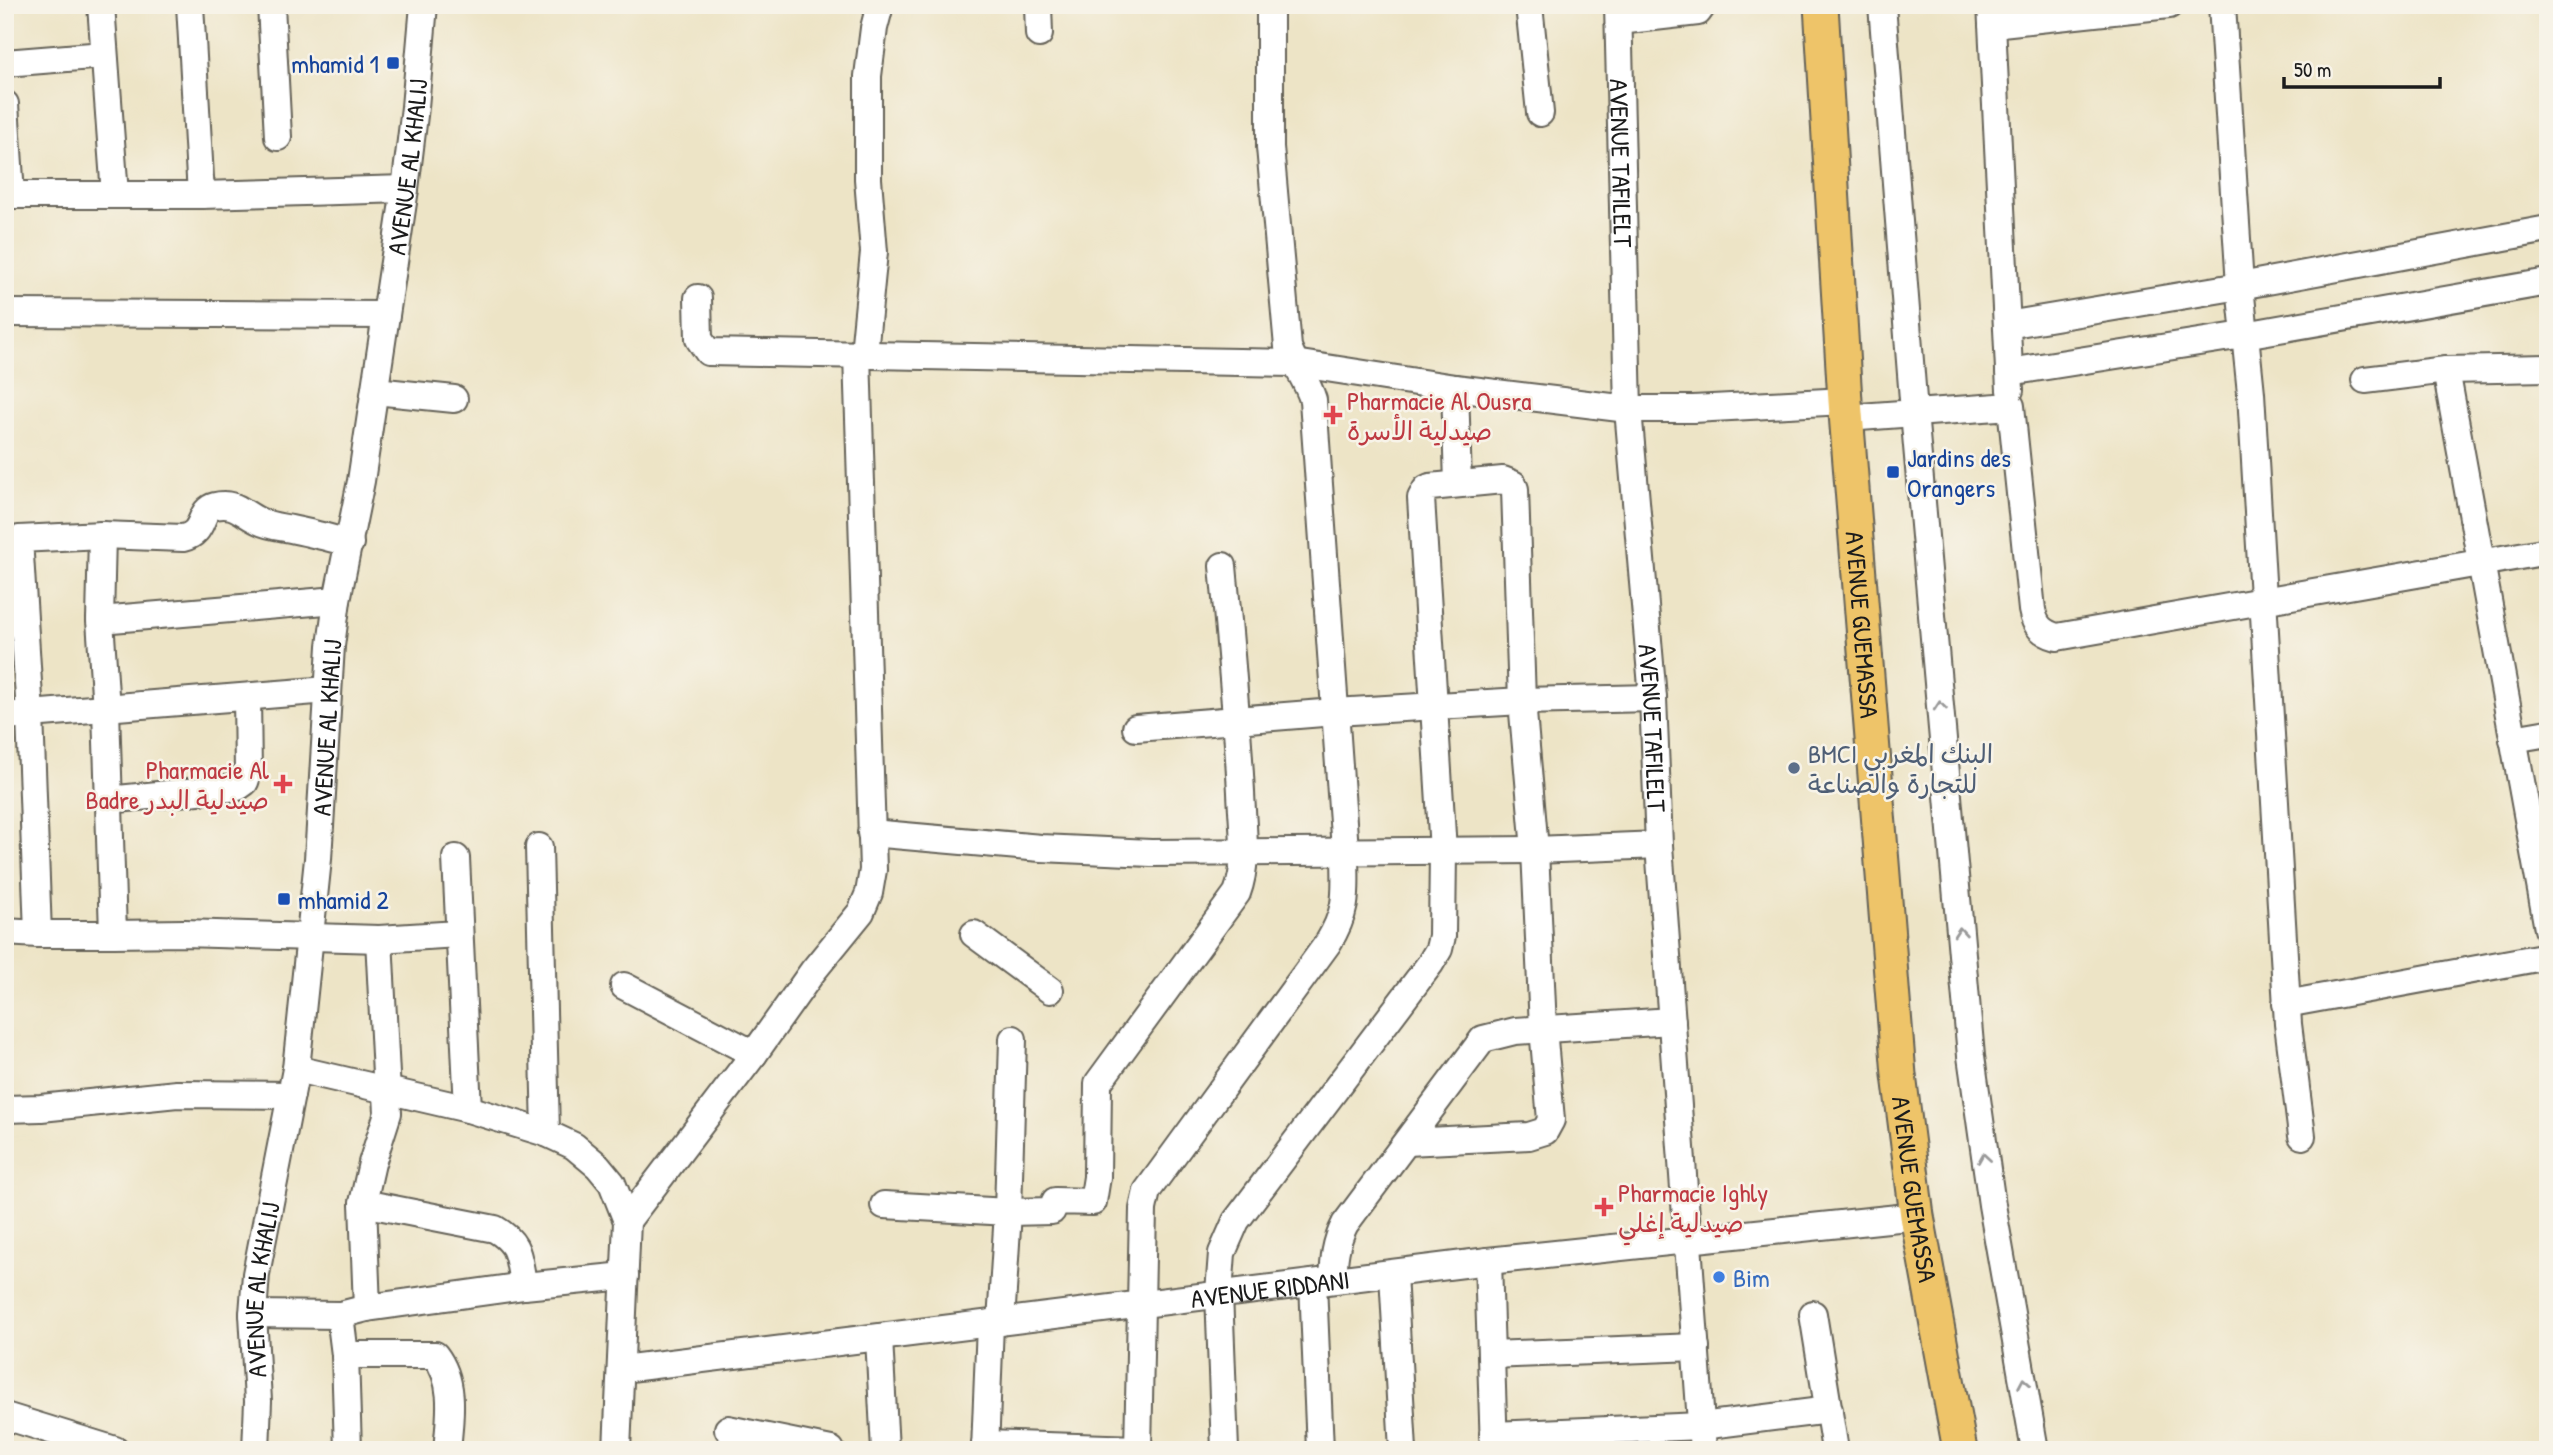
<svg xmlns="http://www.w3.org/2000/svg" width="2553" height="1455" font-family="'Patrick Hand','Playpen Sans Arabic',sans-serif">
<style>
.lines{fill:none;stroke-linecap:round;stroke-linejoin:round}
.minor-casing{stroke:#656258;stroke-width:30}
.major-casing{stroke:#656258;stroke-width:37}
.minor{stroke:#fff;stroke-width:26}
.major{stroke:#eec469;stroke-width:33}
.oneway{stroke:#999}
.transit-dot{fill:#1a4fb4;stroke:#f7f3e8;stroke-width:2.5}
.health-dot{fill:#e0444e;stroke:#f7f3e8;stroke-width:2.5}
.service-dot{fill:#5c6f8a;stroke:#f7f3e8;stroke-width:2.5}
.shop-dot{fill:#3f7fe0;stroke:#f7f3e8;stroke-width:2.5}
.labels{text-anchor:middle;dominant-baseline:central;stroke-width:5;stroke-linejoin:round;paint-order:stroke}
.transit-label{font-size:26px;fill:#164399;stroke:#f7f3e8;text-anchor:start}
.street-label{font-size:26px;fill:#1c1c1c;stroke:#f7f3e8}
.health-label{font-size:26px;fill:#be3a42;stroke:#f7f3e8;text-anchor:start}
.service-label{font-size:26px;fill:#4e5e75;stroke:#f7f3e8;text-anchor:start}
.shop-label{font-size:26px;fill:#366cbe;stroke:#f7f3e8;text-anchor:start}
</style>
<rect width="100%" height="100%" fill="#f7f3e8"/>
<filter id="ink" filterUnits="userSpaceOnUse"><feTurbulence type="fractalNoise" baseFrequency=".0143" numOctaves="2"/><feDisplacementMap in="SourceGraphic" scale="14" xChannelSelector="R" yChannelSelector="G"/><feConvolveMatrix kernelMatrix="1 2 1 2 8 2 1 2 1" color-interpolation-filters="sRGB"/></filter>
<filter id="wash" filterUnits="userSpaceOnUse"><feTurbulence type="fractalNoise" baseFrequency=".00686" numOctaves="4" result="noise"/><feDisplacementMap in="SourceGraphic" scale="28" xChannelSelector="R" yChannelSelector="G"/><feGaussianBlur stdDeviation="1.57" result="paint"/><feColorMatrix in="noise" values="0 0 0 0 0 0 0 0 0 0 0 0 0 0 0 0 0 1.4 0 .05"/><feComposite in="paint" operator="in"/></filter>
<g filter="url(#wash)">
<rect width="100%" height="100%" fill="#ede4c6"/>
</g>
<g filter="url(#ink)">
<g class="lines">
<g class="minor-casing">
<g id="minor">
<polyline points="101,5 115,195"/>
<polyline points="190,5 201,195"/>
<polyline points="271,5 278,137"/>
<polyline points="1038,5 1039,34"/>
<polyline points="1529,5 1540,113"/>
<path id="s1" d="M1618 5 1628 409 1653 698 1659 845 1703 1450"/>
<polyline points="1882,5 1914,412 1971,1056 1992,1205 2035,1450"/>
<polyline points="1991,5 1992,24 2169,5"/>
<polyline points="2222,5 2240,286 2251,393 2288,1024 2302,1136"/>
<polyline points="1619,21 1698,12 1703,5"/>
<polyline points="1992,24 2010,390"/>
<polyline points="5,63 104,55"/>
<polyline points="5,104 11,195"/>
<polyline points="5,195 201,195 405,189"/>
<polyline points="698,298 699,339 708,352 1294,363 1455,388 1628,409 1693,409 1845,401"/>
<polyline points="5,313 386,315"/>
<polyline points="2007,325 2240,286 2548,229"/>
<polyline points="864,353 874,252 868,179 868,76 874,28 880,5"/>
<polyline points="2446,370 2548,929"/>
<polyline points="2009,372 2256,333 2548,282"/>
<polyline points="2365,380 2446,370 2548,368"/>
<polyline points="1455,388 1458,484"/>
<polyline points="375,391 454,399"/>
<path d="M1846 418 2011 406 2032 610C2035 626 2042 633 2057 637L2548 551"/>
<path d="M350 543C330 538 311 533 291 529 281 527 269 526 259 521 243 514 235 501 215 506 198 510 206 533 183 538L102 535 100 620 106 709 113 934 184 933 379 939 458 934"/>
<polyline points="100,620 337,600"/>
<polyline points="5,716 328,690"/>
<polyline points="1136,728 1335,712 1522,701 1653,698"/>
<polyline points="2513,739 2548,733"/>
<polyline points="108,800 238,787 245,782 248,773 247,697"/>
<polyline points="871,833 1041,848 1151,853 1535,850 1659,845"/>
<polyline points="539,847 546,1133"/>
<polyline points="456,858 468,1109"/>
<polyline points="5,932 38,934 30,714 19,539 102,535"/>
<polyline points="38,934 113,934"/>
<polyline points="974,934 1050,990"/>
<polyline points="624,986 754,1054"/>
<polyline points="2286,1004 2548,956"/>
<polyline points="296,1069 468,1109 546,1133 574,1146 598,1166 612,1183 627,1221 617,1450"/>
<polyline points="5,1109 41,1108 177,1094 291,1095"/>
<path d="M363 1203 495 1229C522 1245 517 1258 524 1286"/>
<path d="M884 1205 1008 1212 1052 1211 1055 1201 1093 1202 1097 1177 1098 1083 1237 893C1249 862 1242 825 1241 792 1237 716 1230 641 1223 566"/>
<polyline points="627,1221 754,1054 813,971 861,912 869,893 873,870 857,354"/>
<polyline points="1488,1261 1494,1450"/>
<polyline points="1393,1274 1403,1450"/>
<path d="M1333 1280C1334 1260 1335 1243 1345 1224L1483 1039 1515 1031 1672 1021"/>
<polyline points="1313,1283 1320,1450"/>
<polyline points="367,1308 363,1203 372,1163 388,1113 379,939"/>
<polyline points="253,1314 340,1315 367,1308 524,1286 625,1276"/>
<polyline points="1813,1314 1835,1450"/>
<path d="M340 1315 345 1355H435C456 1382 450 1417 447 1450"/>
<polyline points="1001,1322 1008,1212 1013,1039"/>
<polyline points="879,1338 885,1450"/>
<polyline points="345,1355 348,1450"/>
<polyline points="1491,1355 1696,1347"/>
<path id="s2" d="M622 1369 1488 1261 1917 1216"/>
<polyline points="5,1416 115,1450"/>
<polyline points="728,1429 831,1450"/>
<polyline points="1493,1435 1701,1426 1829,1410"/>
<polyline points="985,1444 1138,1449"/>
<path id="s3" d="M256 1450 258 1401 253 1314 256 1274 296 1069 318 859 331 646 337 600 361 481 405 189 415 107 424 5"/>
<polyline points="985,1450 990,1324"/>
<path d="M1138 1450 1143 1209 1147 1191 1328 943C1350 907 1345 891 1345 850L1313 400C1307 380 1295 366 1288 347L1270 147V5"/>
<polyline points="1225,1450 1219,1293 1222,1253 1236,1221 1430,964 1439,949 1442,936 1443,851 1421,498 1426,489 1430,487 1503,480 1513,484 1515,489 1522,701 1535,850 1543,1028 1551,1120 1545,1131 1529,1136 1407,1142"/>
</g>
</g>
<g class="major-casing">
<g id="major">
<path id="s4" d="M1821 5 1845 401 1899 1075 1917 1216 1960 1450"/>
</g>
</g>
<use href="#minor" class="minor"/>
<use href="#major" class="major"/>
</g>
<defs><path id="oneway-chevron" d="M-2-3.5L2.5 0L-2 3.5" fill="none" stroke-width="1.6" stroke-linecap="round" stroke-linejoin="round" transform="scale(1.75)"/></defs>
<g class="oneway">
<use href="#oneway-chevron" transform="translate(1940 706) rotate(-95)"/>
<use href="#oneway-chevron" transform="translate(1960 932) rotate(-95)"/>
<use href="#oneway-chevron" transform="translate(1984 1158) rotate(-99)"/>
<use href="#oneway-chevron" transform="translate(2024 1383) rotate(-100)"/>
</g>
</g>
<g class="transit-dot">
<rect x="386" y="56" width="14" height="14" rx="3.5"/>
<rect x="1886" y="465" width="14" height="14" rx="3.5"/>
<rect x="277" y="892" width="14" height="14" rx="3.5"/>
</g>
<g class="health-dot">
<path d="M1329.5 404.5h7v7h7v7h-7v7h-7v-7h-7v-7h7z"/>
<path d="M279.5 773.5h7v7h7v7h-7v7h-7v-7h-7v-7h7z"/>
<path d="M1600.5 1196.5h7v7h7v7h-7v7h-7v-7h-7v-7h7z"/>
</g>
<circle class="service-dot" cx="1794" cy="768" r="7"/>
<circle class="shop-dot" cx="1719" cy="1277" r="7"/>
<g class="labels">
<g class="transit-label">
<text x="379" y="63" text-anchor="end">mhamid 1</text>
<text x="1907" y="457">Jardins des<tspan x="1907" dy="30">Orangers</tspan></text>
<text x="298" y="899">mhamid 2</text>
</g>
<g class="street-label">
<text stroke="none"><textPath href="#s1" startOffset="158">AVENUE TAFILELT</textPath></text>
<text stroke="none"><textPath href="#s3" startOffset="1295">AVENUE AL KHALIJ</textPath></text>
<text stroke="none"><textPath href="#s4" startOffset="621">AVENUE GUEMASSA</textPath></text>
<text stroke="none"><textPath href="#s3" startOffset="728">AVENUE AL KHALIJ</textPath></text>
<text stroke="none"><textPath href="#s1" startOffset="724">AVENUE TAFILELT</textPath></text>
<text stroke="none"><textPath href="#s4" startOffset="1188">AVENUE GUEMASSA</textPath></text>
<text stroke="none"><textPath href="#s2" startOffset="653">AVENUE RIDDANI</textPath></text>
<text stroke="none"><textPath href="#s3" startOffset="161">AVENUE AL KHALIJ</textPath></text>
</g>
<g class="health-label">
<text x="1347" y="400">Pharmacie Al Ousra<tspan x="1347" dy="30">صيدلية الأسرة</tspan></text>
<text x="269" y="769" text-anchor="end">Pharmacie Al<tspan x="269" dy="30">Badre صيدلية البدر</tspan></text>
<text x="1618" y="1192">Pharmacie Ighly<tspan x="1618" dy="30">صيدلية إغلي</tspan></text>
</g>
<g class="service-label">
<text x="1808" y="753">BMCI البنك المغربي<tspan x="1808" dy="30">للتجارة والصناعة</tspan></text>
</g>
<g class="shop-label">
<text x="1733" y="1277">Bim</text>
</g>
</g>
<rect width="2553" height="1455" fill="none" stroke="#f7f3e8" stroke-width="28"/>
<path d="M2284 77v10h156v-10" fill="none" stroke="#1c1c1c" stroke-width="3.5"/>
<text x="2294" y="77" font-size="21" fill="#1c1c1c" stroke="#f7f3e8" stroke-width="5" paint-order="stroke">50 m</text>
</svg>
